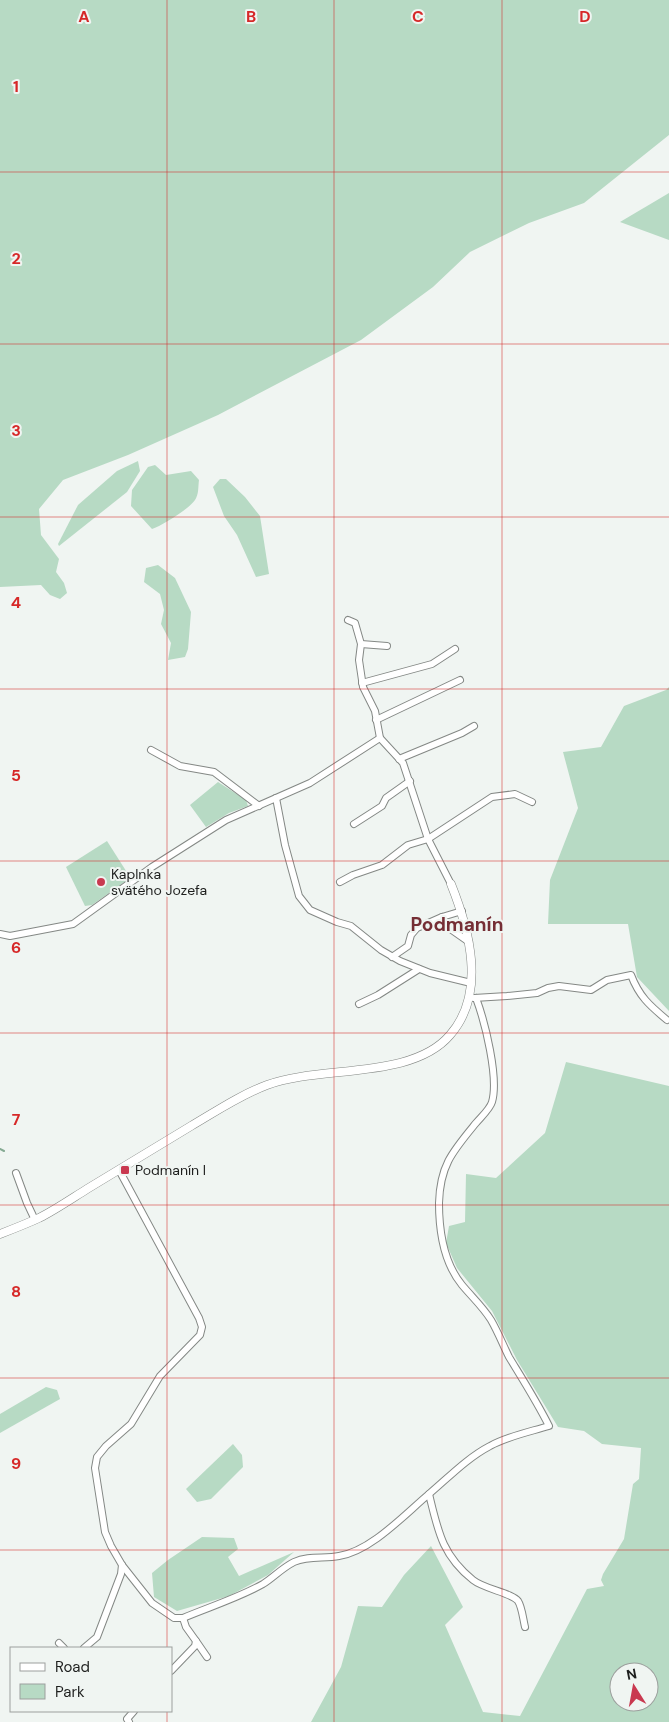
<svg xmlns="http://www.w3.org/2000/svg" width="669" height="1722" font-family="'DM Sans',sans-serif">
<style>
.green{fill:#b7dac4;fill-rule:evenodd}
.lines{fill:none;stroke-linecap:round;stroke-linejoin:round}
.stream{stroke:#85aa93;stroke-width:2}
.minor-casing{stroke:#848885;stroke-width:8}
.tertiary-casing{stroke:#848885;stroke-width:9}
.minor{stroke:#fff;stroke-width:6}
.tertiary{stroke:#fff;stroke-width:8}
.grid{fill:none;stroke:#d62828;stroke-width:1;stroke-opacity:0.55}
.poi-dot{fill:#c93950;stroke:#f0f5f2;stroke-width:2}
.labels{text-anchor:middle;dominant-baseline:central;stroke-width:4;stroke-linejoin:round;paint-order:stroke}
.poi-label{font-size:14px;fill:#1e1f1e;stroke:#f0f5f2;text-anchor:start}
.district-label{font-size:19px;font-weight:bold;fill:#752e35;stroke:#f0f5f2}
.grid-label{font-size:16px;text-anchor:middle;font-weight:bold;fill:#d62828;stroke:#f0f5f2;stroke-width:4;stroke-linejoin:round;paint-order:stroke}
</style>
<rect width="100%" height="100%" fill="#f0f5f2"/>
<g class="green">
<polygon points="0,0 669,0 669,135 584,203 529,223 470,252 433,287 361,340 218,415 128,455 63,480 39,509 41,535 59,559 56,572 64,583 67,593 60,599 50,595 41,585 0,587"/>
<polygon points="669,193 669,240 620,222"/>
<polygon points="138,461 140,471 127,492 59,546 58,544 78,505 117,471"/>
<path d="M155 465 166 475 191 471 199 480C198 487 199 494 195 500 190 508 162 526 152 529L131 506 132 490 148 467Z"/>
<polygon points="220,479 226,479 245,497 260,516 269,574 256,577 237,535 224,516 213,487"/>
<polygon points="158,565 175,578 191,612 188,649 185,657 168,660 171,643 161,624 164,610 160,594 144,582 146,568"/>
<polygon points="669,687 669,1011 637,977 628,924 548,924 550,880 578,808 563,752 601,747 624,706 666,690"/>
<polygon points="218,782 246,800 248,806 229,813 206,827 190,805"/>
<polygon points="107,841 128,874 129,879 92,905 85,906 66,867"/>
<path d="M566 1062 669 1086V1722H311L341 1667 358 1606 382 1607 404 1575 431 1546 463 1607 445 1625 483 1712 520 1716 587 1589 604 1586 601 1580 603 1574 624 1539 633 1484 639 1479 641 1448 602 1444 584 1431 558 1427 517 1360 492 1311 457 1268 446 1243 449 1226 465 1222 466 1174 496 1178 545 1133ZM619 1672H649V1702H619Z"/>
<polygon points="46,1387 57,1390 60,1399 0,1433 0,1414"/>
<polygon points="233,1444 242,1455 243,1467 211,1499 197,1502 186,1489"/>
<polygon points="202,1537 234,1538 238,1549 228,1557 239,1576 294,1552 268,1575 229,1596 177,1611 154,1597 152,1573 168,1560"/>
</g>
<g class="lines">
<polyline class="stream" points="0,1149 4,1151"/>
<g class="minor-casing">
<g id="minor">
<polyline points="348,620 355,623 361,644 359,660 363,687 375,711 380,738 403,763 428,839 451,884"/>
<polyline points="361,644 387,646"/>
<polyline points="362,683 432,664 455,649"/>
<polyline points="376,720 460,680"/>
<polyline points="151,750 180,766 214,772 259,806"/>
<polyline points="399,759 462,733 474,726"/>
<polyline points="276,798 285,845 299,896 310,910 337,922 351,926 381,950 400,961 430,973 471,983"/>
<polyline points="354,824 382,806 386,798 410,781"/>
<polyline points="340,882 353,875 382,865 408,845 428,839 492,797 515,794 532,802"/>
<polyline points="462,911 442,917 449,928 469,942"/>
<polyline points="0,934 10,936 73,924 152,867 226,820 310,783 380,738"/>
<polyline points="392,957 408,946 411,935 417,928 442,917"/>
<path d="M474 998 507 996 537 993 548 988 559 986 591 990 607 980 631 975C639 996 649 1005 667 1020"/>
<polyline points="359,1004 378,995 419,969"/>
<path d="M119 1170 199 1318 202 1327 200 1335 160 1376 131 1424 106 1446 97 1457 95 1468 105 1532 111 1546 122 1565 152 1603 174 1618H183C209 1607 238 1598 263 1584 274 1577 282 1568 294 1562 309 1555 324 1559 339 1556 371 1551 404 1515 429 1494 438 1531 442 1555 473 1580 484 1589 512 1593 518 1601 522 1607 523 1619 525 1627"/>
<polyline points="16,1173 27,1203 35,1220"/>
<path d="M429 1494C448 1478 467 1458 490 1446 508 1436 529 1432 549 1426 537 1402 523 1380 509 1357 503 1345 498 1332 491 1320 483 1307 472 1297 462 1285 444 1263 439 1231 439 1203 440 1165 453 1151 476 1123 481 1117 490 1109 492 1102 499 1078 485 1022 476 998"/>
<polyline points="196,1641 207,1657"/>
<polyline points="59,1643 64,1648"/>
<polyline points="84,1648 97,1637 121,1574 122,1565"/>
<polyline points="171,1671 195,1646 196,1641 186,1627 183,1618"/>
<polyline points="129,1722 127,1719 134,1711"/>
</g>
</g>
<g class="tertiary-casing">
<path id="tertiary" d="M0 1234C13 1229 26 1224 39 1218 55 1210 71 1199 87 1189 122 1168 156 1147 191 1126 215 1112 240 1095 267 1085 320 1065 412 1080 450 1035 487 993 469 929 451 884"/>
</g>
<use href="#minor" class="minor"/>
<use href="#tertiary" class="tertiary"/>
</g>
<path class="grid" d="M167 0V1648M334 0V1722M502 0V1722M0 172H669M0 344H669M0 517H669M0 689H669M0 861H669M0 1033H669M0 1205H669M0 1378H669M0 1550H669M167 1711V1722"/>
<g class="poi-dot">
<circle cx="101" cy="882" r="5"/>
<rect x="120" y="1165" width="10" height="10" rx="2.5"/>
</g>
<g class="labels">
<g class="poi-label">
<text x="111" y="874">Kaplnka<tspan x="111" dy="16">svätého Jozefa</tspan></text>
<text x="135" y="1170">Podmanín I</text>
</g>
<g class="district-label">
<text x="457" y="924">Podmanín</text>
</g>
</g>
<g class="grid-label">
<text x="84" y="22">A</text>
<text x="251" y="22">B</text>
<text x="418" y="22">C</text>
<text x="585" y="22">D</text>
<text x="16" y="92">1</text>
<text x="16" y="264">2</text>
<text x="16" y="436">3</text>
<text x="16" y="608">4</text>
<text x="16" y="781">5</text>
<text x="16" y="953">6</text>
<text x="16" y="1125">7</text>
<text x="16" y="1297">8</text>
<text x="16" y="1469">9</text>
</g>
<rect x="10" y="1647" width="162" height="65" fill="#f0f5f2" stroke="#9c9f9d"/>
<rect x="20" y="1663" width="25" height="8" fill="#ffffff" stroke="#9c9f9d"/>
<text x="55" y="1672" font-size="15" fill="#1e1f1e">Road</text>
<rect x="20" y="1684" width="25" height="15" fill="#b7dac4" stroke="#9c9f9d"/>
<text x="55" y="1697" font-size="15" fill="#1e1f1e">Park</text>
<g transform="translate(634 1687) rotate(349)"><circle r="24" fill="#f0f5f2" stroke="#9c9f9d"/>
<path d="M0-4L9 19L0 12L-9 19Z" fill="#c93950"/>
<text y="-8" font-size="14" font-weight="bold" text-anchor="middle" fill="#1e1f1e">N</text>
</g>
</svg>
